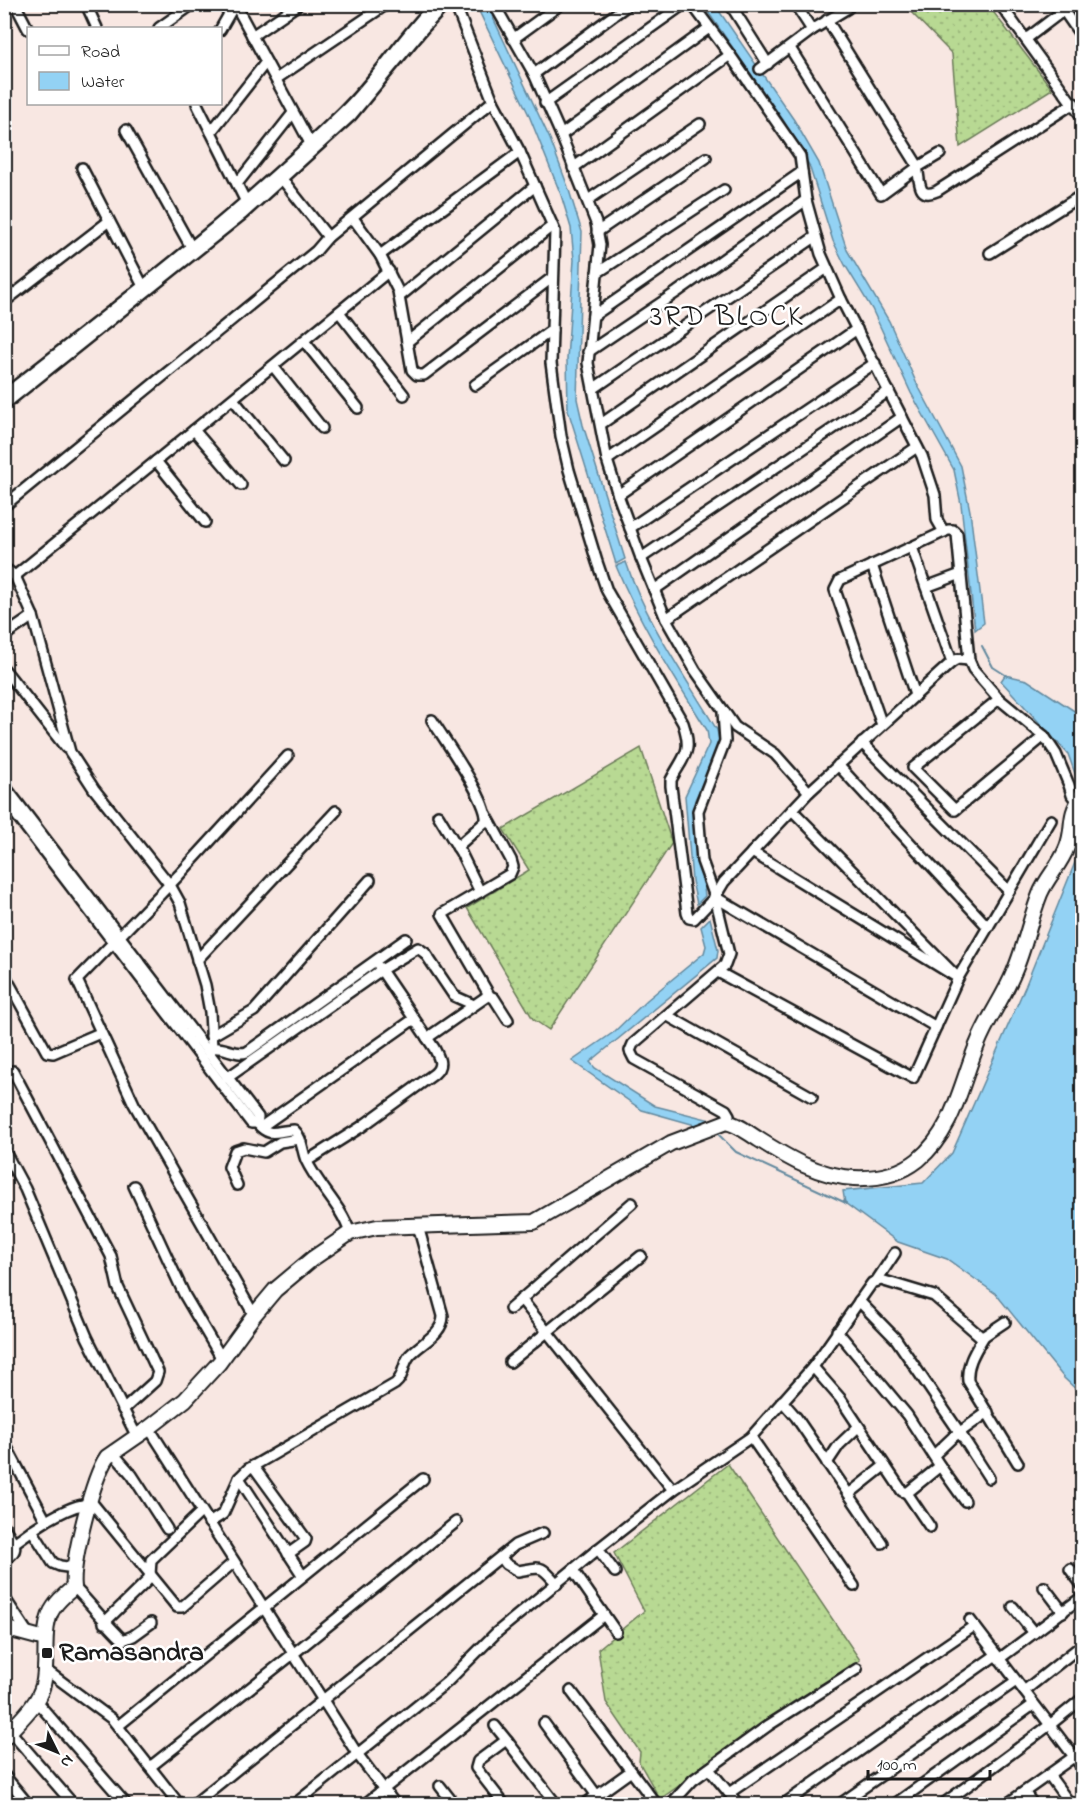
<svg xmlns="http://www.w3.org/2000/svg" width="1087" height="1809" font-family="'Indie Flower',sans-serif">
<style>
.grass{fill:url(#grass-dots);stroke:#6a7a58;stroke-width:1.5}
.water{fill:#93d2f4;stroke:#63899e;stroke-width:1.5}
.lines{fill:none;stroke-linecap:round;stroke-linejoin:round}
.stream{stroke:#63899e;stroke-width:2}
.street-casing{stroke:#1c1c1c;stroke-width:14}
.secondary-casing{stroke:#1c1c1c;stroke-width:18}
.street{stroke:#fff;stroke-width:9}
.secondary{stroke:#fff;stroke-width:14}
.poi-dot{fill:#1c1c1c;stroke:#fff;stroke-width:2}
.labels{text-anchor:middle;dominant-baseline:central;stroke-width:5;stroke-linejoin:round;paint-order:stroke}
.poi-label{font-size:27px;font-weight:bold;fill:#1c1c1c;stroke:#fff;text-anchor:start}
.quarter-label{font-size:30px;letter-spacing:1.5px;fill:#1c1c1c;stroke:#fff}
</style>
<defs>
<pattern id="grass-dots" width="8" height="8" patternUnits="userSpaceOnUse" patternTransform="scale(1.5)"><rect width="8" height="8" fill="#b8d993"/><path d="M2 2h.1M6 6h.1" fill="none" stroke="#9eba7e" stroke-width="1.8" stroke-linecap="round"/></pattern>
</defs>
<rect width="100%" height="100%" fill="#f8e7e2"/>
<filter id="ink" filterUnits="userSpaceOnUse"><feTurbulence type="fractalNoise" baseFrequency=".0167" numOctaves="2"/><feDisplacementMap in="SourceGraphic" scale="12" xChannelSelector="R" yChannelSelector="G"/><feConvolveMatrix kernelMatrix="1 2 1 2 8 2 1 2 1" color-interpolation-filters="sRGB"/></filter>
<g filter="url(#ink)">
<g class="grass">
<polygon points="917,4 988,5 1052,89 960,147 952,54 909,10"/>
<polygon points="641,748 672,843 549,1030 533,1019 467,908 529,870 503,829"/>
<polygon points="728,1464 860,1660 660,1799 639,1762 640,1752 606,1702 598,1649 644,1611 614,1553"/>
</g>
<g class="water">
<polygon points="476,5 487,5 550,139 568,187 582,232 577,399 583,425 625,559 616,564 568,410 567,359 574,260 571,228 561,195 528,113"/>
<polygon points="703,5 715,5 794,120 819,163 847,250 889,321 916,382 961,466 970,511 984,623 975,630 961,504 954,470 911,393 872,309 845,265 833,241 809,165 783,120"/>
<path d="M626 562C646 622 685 676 717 730L720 744 695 800 694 813 705 896 697 904 692 881 685 796 709 744 707 730C674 677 640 624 616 566Z"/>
<polygon points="1005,675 1027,680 1082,716 1082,793 1068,754 1001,681"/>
<polygon points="1082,836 1082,1395 1064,1378 996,1294 947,1259 898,1242 845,1203 843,1191 923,1183 952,1153 1025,987 1076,860"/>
<polygon points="710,918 718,950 717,958 590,1062 595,1068 655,1106 711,1120 702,1127 642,1110 572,1061 614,1032 647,1000 704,953 706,946 701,927"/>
</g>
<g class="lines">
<g class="stream">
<polyline points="982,646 993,667 1007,676"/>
<polyline points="716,1132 736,1152 846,1203"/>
</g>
<g class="street-casing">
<g id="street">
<polyline points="15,4 28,29"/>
<polyline points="86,4 97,28"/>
<polyline points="235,4 310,143"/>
<path d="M455 4 493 101 520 152 555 231 551 363 561 436 569 470 597 562 607 591 683 723C693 753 684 755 671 780V786L687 913 689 918 694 919 715 897"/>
<polyline points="494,4 534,74 561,135 596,223 600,245 588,363 607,460 618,495 641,558 666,619 695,670 735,727 775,754 809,792"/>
<polyline points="692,4 730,55 800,156 806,200 821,254 841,299 922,456 935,495 937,520 944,532"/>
<polyline points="730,4 768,64"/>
<polyline points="795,4 812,30"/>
<polyline points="1000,4 1082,117"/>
<polyline points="1059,4 1082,37"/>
<path d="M827 20 916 163C921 176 915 201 937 191L1074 103"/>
<polyline points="159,28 193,4"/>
<polyline points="220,30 232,9 232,4"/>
<polyline points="252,36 299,4"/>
<polyline points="513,39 561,4"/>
<polyline points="1026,39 1072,4"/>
<polyline points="790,48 881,194 918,167 940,154"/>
<polyline points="760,69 812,30 848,8"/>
<polyline points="534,74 629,4"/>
<polyline points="276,79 387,4"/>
<polyline points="545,103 684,4"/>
<polyline points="197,104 246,202"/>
<polyline points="126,130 191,247"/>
<polyline points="211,132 266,62"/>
<polyline points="561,135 709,28"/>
<polyline points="82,168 143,286"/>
<polyline points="573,168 730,55"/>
<polyline points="282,179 328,237"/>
<polyline points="237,184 293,113"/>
<polyline points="588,200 700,124"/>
<polyline points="353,218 380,255 398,291 412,370 417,375 424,375 553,277"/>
<polyline points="597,232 706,158"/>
<polyline points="990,253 1082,195"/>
<polyline points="380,255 520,152"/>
<polyline points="597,273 724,190"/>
<polyline points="399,297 535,186"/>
<polyline points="4,302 109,221"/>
<polyline points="339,312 404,395"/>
<polyline points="593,316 802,172"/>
<polyline points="304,341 358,408"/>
<polyline points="407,342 552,226"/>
<polyline points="588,352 677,292 806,200"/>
<polyline points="273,366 322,428"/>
<polyline points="475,385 552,330"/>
<polyline points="593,389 815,237"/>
<path d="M4 395C120 304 238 215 343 112 377 79 402 38 435 4"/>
<polyline points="233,399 284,461"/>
<polyline points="4,405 243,214 351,116 423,29 446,4"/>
<polyline points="601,424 827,268"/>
<polyline points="194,430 241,485"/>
<polyline points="607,460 841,299"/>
<polyline points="156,461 205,522"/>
<polyline points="618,495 857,329"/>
<polyline points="4,506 316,251 328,237 493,101"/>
<polyline points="630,528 875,363"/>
<polyline points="912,547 952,662"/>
<polyline points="641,558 889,391"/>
<polyline points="872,565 915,695"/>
<polyline points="4,568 15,576 33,616 70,752 94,789 170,885 180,903 205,985 210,1012 212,1048 209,1054"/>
<polyline points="15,576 389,271"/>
<polyline points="926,587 961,574"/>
<polyline points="654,590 902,417"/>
<polyline points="666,619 917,447"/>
<polyline points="4,636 33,616"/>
<polyline points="4,669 66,748"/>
<polyline points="999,699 913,768 955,810 1044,736"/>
<polyline points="723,712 725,741 698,811 702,861 715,897 936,1027"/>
<path d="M432 720C444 739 489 802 486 821L457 847"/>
<polyline points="882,725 835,590 840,580 948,530 953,530 957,534 969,660 973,669 999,699 1044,736 1056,754 1069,785 1072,795 1078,803"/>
<polyline points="862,743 1009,891"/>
<polyline points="838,765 988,927"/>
<polyline points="4,785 258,1117 257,1123 251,1123 4,799"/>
<polyline points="792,810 958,978 1051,820"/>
<polyline points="438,815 461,853 480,892"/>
<polyline points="197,960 336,811"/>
<polyline points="379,967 381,970 418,948 425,953 454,996 474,1005"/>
<polyline points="718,972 913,1078 958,978 752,852"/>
<polyline points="4,974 47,1052 53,1053 100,1033"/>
<polyline points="487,995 494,998 508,1020"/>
<polyline points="668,1016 812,1097"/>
<polyline points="211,1036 254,1011 370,880"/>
<polyline points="427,1038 486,997 488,993 442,914 510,874 513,867 511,860 486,814"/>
<path d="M212 1048C225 1046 235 1056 247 1052L406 939"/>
<polyline points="4,1076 13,1071 111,1256 118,1287 158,1372 155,1381 123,1410"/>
<path d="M227 1078 381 970 434 1048C439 1058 444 1065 434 1074L361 1127 307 1161"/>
<polyline points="726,1122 729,1115 726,1110 634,1059 630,1051 633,1044 725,965 729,954 715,897 724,882 809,792 952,662 958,659 969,660"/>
<path d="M257 1123C270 1139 277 1130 294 1130 302 1137 302 1150 306 1160 318 1186 341 1205 350 1233"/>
<polyline points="261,1127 414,1019"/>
<polyline points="4,1150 25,1189 87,1337 137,1437"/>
<polyline points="237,1185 229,1167 235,1151 244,1148 264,1152 280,1142 299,1139"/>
<polyline points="134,1186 185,1296 222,1359"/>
<polyline points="877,1280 895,1253"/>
<polyline points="521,1299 673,1490"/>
<polyline points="859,1301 896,1339 960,1433 989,1478"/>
<polyline points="510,1309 632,1203"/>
<polyline points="254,1315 134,1104 77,980 179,875 288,756"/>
<path d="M984 1336C976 1350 966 1364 968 1381L1018 1463"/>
<polyline points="510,1362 641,1256"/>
<polyline points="813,1367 840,1398 902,1491 907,1493 940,1466 907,1415 837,1331"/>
<polyline points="782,1401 796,1417 882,1543"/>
<polyline points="149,1428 358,1755 395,1804"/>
<polyline points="751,1437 854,1586"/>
<polyline points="4,1442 46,1521 32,1530 53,1563 60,1566 74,1568"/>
<polyline points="113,1453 132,1475 167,1529"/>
<polyline points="934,1455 953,1437 988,1412"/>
<polyline points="827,1463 839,1445 858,1427"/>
<polyline points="253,1466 306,1539 305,1542 288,1554"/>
<polyline points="940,1466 965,1501"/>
<polyline points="239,1478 303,1576"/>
<polyline points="907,1493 930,1527"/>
<polyline points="849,1494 884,1466"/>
<polyline points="89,1499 177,1607 182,1607 234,1562"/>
<path d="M46 1521C60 1513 72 1506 88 1504"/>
<path d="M209 1523 223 1514 239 1478 248 1469 395 1384C405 1376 402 1364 410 1355 421 1343 443 1334 443 1316L418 1226"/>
<polyline points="4,1527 14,1543"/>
<polyline points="598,1549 615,1572"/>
<path d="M501 1557 506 1564 518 1571C542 1567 540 1564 557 1584"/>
<path d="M4 1560C11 1555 17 1552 14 1543L32 1530"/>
<polyline points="1070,1569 1082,1585"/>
<polyline points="573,1570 616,1632"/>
<path d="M74 1587C91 1604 105 1623 123 1640L133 1636 151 1623"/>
<polyline points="1044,1587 1063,1612"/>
<polyline points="4,1597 29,1635"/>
<polyline points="1013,1607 1034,1633"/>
<polyline points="970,1620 1082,1767"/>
<polyline points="104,1623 147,1581 150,1575 151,1560 201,1512"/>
<polyline points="999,1659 1082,1597"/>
<polyline points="46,1670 112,1719 179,1804"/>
<polyline points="571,1691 656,1804"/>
<polyline points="1024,1691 1082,1645"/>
<polyline points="36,1701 126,1804"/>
<polyline points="544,1723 603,1804"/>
<polyline points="118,1726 423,1479"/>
<polyline points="495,1726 508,1742"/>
<polyline points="10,1731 73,1804"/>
<polyline points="150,1767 293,1654 456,1522"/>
<polyline points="709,1769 738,1804"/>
<polyline points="4,1775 28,1804"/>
<polyline points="1049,1775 1070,1804"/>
<polyline points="440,1786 454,1804"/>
<polyline points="1024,1792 1033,1804"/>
<polyline points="729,1793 974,1626"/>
<polyline points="194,1804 515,1545 543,1533"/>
<polyline points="295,1804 447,1682 496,1633 598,1549 673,1490 751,1437 813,1367 872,1283 881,1280 934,1296 980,1336 984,1336 1005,1322"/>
<polyline points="365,1804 604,1615"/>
<polyline points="504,1804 476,1768 478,1761 505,1741 508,1742 556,1804"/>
<polyline points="585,1804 631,1771"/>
<polyline points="671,1804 693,1780 769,1725 857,1669"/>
<polyline points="784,1804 996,1655"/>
<polyline points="840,1804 1016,1681"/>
<polyline points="895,1804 1033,1705"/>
<polyline points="943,1804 1051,1724 1082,1699"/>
<polyline points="1007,1804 1082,1751"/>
</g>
</g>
<g class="secondary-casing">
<g id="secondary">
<polyline points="4,1628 45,1639"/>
<path d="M4 1738C18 1721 37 1707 43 1685 49 1662 40 1626 54 1607 59 1599 67 1593 74 1587 71 1563 93 1477 107 1457L149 1428 185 1400 219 1363 254 1315 275 1290 312 1259 350 1233 377 1227 534 1222 671 1143 726 1122C738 1124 748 1133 758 1139 788 1158 818 1176 854 1178 877 1179 899 1175 918 1160 954 1130 960 1086 977 1045 987 1019 1004 997 1014 972 1025 947 1030 919 1040 894 1047 877 1061 864 1067 847 1075 827 1067 817 1082 796"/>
</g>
</g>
<use href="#street" class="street"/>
<use href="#secondary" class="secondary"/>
</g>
</g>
<rect class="poi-dot" x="41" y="1647" width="12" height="12" rx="3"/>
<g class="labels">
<g class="poi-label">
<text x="59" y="1653">Ramasandra</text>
</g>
<g class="quarter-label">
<text x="727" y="318">3RD BLOCK</text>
</g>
</g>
<rect width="1087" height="1809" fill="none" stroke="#fff" stroke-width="24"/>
<rect x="12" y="12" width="1063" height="1785" fill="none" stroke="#1c1c1c" stroke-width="2" filter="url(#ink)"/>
<rect x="27" y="27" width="195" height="78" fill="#ffffff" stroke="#a4a4a4" stroke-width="1.5"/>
<rect x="39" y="46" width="30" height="9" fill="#ffffff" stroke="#a4a4a4" stroke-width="1.5"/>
<text x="81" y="57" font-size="18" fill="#1c1c1c">Road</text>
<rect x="39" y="72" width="30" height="18" fill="#93d2f4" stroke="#a4a4a4" stroke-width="1.5"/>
<text x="81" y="87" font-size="18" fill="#1c1c1c">Water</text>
<g transform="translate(57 1752) rotate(133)" stroke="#ffffff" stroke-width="4.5" paint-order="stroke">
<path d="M0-4.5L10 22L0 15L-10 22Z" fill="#1c1c1c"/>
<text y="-9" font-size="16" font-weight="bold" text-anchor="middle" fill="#1c1c1c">N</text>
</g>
<path d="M868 1770v9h122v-9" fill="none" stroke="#1c1c1c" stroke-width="3"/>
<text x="877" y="1770" font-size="18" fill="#1c1c1c" stroke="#ffffff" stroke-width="4.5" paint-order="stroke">100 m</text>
</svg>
